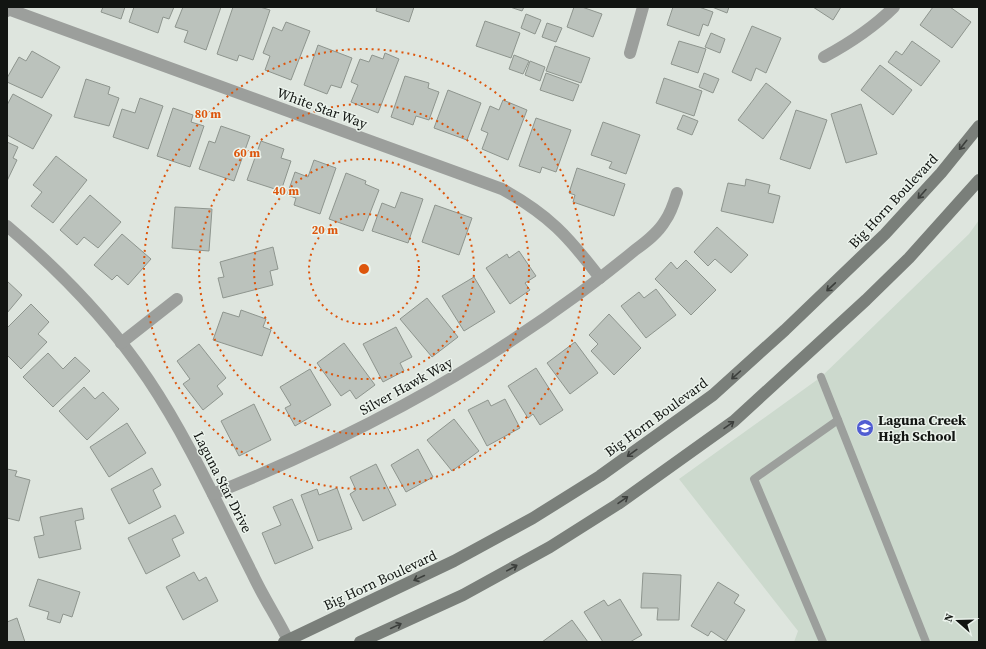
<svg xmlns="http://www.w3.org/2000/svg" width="986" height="649" font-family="'Source Serif 4',serif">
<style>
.built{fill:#ccd9cd}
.building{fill:#bbc2bc;stroke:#8e958e}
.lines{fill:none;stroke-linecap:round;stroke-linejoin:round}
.service{stroke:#9c9f9c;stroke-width:8}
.minor{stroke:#9c9f9c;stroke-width:12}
.secondary{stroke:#7a7f7a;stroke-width:12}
.oneway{stroke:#3c3f3c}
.ring{fill:none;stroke:#dd560c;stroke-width:2;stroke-dasharray:2 4}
.labels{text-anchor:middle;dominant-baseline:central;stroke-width:3;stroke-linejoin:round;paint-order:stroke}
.street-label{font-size:14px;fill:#121512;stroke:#ebf3ec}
.poi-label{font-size:14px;font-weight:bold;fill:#121512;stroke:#ebf3ec;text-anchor:start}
.centre{fill:#dd560c;stroke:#ebf3ec;stroke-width:2}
.ring-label{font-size:12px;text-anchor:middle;font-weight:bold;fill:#dd560c;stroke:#ebf3ec;stroke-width:3;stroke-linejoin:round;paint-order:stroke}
</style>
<rect width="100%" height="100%" fill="#dee5de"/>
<polygon class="built" points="979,220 979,642 794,642 798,631 679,479 821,377 969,234"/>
<g class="building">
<polygon points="103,7 125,7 121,19 101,12"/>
<polygon points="134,7 174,7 169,19 163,17 158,33 129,22"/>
<polygon points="183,7 221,7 206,50 184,42 188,31 175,27"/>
<polygon points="233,7 260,7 270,10 253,60 239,55 237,61 217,54"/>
<polygon points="377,7 414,7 409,22 376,11"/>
<polygon points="510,7 524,7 522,11"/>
<polygon points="574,7 582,7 602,14 593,37 567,27"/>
<polygon points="673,7 699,7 713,12 708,26 703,24 699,36 667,25"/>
<polygon points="712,7 729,7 727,13"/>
<polygon points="813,7 841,7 833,20"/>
<polygon points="933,7 950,7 971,22 952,48 920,25"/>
<polygon points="526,14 541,20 535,34 521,28"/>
<polygon points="485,21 520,33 511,58 476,46"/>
<polygon points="286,22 310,31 291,80 265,70 270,56 263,53 273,27 282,31"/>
<polygon points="547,23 562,28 556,42 542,37"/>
<polygon points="752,26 781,38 766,73 756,68 751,81 732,72"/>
<polygon points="711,33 725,39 720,53 705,47"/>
<polygon points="679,41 706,49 698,73 671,64"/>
<polygon points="912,41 940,61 921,86 888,62 896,51 902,55"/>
<polygon points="318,45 352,58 341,88 331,85 327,94 304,85"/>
<polygon points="555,46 590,58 581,83 546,71"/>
<polygon points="32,51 60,67 42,98 7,82 7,78 19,57 26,61"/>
<polygon points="385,53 399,59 378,113 351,102 358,85 351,82 360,59 369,62 372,55 383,59"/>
<polygon points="514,55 529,61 523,74 509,69"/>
<polygon points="530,61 545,67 540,81 525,75"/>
<polygon points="880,65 912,90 893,115 861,90"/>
<polygon points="546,73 579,85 573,101 540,90"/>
<polygon points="704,73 719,79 713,93 699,87"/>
<polygon points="405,76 429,83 428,88 439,92 429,120 416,116 413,125 391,117"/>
<polygon points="664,78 702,91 694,116 656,103"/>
<polygon points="86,79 110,87 108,94 119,98 109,126 74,117"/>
<polygon points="766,83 791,102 763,139 738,120"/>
<polygon points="448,90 481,103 467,140 434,128"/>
<polygon points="13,94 52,115 33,149 7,135 7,105"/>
<polygon points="140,98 163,106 148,149 113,137 122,109 135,113"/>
<polygon points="503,100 527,110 508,160 482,149 488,133 481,130 490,106 499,110"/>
<polygon points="861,104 877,154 846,163 831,114"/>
<polygon points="173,108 193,115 191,122 204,126 190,167 157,156"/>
<polygon points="796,110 827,120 810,169 780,159"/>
<polygon points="683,115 698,121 692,135 677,129"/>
<polygon points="536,118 571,130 556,172 542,167 540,173 519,166"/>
<polygon points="603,122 640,135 626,174 609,168 612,162 591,155"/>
<polygon points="221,126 250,136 234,181 199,169 209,141 215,143"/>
<polygon points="261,141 284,149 281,158 291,161 281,191 247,180"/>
<polygon points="7,142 18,147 13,158 17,160 7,181"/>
<polygon points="56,156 87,180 53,223 31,206 42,192 33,185"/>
<polygon points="314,160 336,168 320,214 294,205 296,198 287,195 295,172 308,177"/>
<polygon points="577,168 625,184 614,216 573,202 575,195 569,193"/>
<polygon points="346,173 366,181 365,184 379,190 363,231 329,219"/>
<polygon points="746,179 770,185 768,193 780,196 773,223 721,211 728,183 745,186"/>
<polygon points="401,192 423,199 408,243 372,231 382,203 395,208"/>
<polygon points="90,195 121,222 98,248 84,237 77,245 60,230"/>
<polygon points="435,205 472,218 459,255 422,242"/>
<polygon points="175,207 212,209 209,251 172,248"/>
<polygon points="717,227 748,255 731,273 715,259 708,266 694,252"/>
<polygon points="122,234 151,259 128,285 117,275 112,280 94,265"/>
<polygon points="273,247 278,269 270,271 273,285 223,298 218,278 224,277 220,262"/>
<polygon points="519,251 536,276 525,283 530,290 510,304 486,268 507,254 509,258"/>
<polygon points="686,260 716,290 691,315 655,279 671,262 677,269"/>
<polygon points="474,277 495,312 464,331 442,296"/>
<polygon points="7,281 22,295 7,313"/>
<polygon points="656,289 676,315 646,338 621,306 639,292 644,298"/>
<polygon points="427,298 458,337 432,357 400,319"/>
<polygon points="31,304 49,322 38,334 47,342 21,369 7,355 7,328"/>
<polygon points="241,310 266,319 263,327 271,330 262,356 213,340 223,312 239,317"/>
<polygon points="609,314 641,348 614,375 591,351 598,344 589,335"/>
<polygon points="396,327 412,357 400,363 404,371 383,382 363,344"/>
<polygon points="575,342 598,373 570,394 547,363"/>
<polygon points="344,343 375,385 356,399 350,390 341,396 317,363"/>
<polygon points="199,344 226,378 217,386 223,394 203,410 183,384 190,379 177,361"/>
<polygon points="48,353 63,369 75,357 90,371 53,407 23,377"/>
<polygon points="536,368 563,410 540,425 533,414 528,418 508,386"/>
<polygon points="310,369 331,405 295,426 285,408 291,405 280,387"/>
<polygon points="84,387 95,399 103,392 119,409 87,440 59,411"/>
<polygon points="505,399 520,428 487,446 468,410 488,400 491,406"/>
<polygon points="254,404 271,440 239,456 221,421"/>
<polygon points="454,419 479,451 452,471 427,440"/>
<polygon points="127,423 146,453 109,477 90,447"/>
<polygon points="418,449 433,477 406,492 391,465"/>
<polygon points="376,464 396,505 363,521 350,494 356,490 350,477"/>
<polygon points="152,468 161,485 153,490 161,507 129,524 111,489"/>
<polygon points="7,469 17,471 15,476 30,480 19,521 7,518"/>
<polygon points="337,488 352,529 318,541 301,495 317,489 319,495"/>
<polygon points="292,499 313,548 275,564 262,533 281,525 273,507"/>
<polygon points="82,508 84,519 75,521 81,549 39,558 34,537 44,535 40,517"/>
<polygon points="175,515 184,533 172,539 180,556 146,574 128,538"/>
<polygon points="194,572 199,581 206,577 218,601 183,620 166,587"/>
<polygon points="643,573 681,575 679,620 657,620 658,608 641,608"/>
<polygon points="38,579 80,592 72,617 63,614 60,623 47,619 49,612 29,606"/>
<polygon points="718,582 739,595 734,603 745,610 726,641 711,631 708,636 691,626"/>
<polygon points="620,599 642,635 630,642 603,642 584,612 604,600 608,606"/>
<polygon points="17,618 25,642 7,642 7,622"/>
<polygon points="572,620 588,642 542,642"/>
</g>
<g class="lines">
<g class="service">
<polyline points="821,377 926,642"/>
<polyline points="823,642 754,479 838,420"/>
</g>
<g class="minor">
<path d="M7 11 8 9 502 189C549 215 568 236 600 278"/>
<polyline points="630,53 643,7"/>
<path d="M824 57C850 43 873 28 894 7"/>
<path d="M7 226C60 271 109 321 148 379 189 440 219 508 252 573 263 597 278 619 289 642"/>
<polyline points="121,343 177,299"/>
<path d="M213 494C347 440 463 379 580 293 599 279 617 265 635 250 646 242 658 233 665 221 671 213 674 203 677 193"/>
</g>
<g class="secondary">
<polyline points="284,642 454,561 533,518 600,476 713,395 785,330 885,234 941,173 979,126"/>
<polyline points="360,642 463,595 550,547 618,504 734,421 866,300 909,258 979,180"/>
</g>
</g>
<defs><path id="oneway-shaft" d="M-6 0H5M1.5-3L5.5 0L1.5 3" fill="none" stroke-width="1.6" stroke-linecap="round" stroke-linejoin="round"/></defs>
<g class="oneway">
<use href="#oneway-shaft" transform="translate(963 145) rotate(129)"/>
<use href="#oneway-shaft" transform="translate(922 194) rotate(132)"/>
<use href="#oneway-shaft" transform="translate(831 287) rotate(137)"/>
<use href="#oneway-shaft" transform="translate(736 375) rotate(138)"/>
<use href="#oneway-shaft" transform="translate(729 425) rotate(-35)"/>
<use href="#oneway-shaft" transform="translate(632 453) rotate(144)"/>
<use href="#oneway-shaft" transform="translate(623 500) rotate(-35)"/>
<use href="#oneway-shaft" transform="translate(512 568) rotate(-29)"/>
<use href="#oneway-shaft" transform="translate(419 578) rotate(155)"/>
<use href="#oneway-shaft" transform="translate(396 626) rotate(-25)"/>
</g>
<g class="ring">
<circle cx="364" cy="269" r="55"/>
<circle cx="364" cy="269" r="110"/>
<circle cx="364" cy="269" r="165"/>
<circle cx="364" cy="269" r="220"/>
</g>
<defs>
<g id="school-disc" transform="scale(0.9)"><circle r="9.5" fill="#505cd2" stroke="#ebf3ec"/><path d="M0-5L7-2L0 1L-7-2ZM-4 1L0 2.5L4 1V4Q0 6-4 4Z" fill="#fff"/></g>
</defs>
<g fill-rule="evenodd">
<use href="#school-disc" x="865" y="428"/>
</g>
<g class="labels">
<g class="street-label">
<text transform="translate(322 108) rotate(20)">White Star Way</text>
<text transform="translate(893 201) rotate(-47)">Big Horn Boulevard</text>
<text transform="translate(406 386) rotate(-29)">Silver Hawk Way</text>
<text transform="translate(656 417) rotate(-36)">Big Horn Boulevard</text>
<text transform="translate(223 482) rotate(63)">Laguna Star Drive</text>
<text transform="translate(380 580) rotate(-25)">Big Horn Boulevard</text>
</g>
<g class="poi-label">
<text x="878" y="420">Laguna Creek<tspan x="878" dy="16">High School</tspan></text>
</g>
</g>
<circle cx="364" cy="269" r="6" class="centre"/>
<g class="ring-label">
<text x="208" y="118">80 m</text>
<text x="247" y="157">60 m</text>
<text x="286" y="195">40 m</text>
<text x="325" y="234">20 m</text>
</g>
<rect width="986" height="649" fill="none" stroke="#121512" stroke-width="16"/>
<g transform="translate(958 621) rotate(290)" stroke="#ebf3ec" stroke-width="3" paint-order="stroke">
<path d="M0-3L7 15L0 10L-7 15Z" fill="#121512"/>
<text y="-6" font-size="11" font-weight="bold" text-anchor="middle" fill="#121512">N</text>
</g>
</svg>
